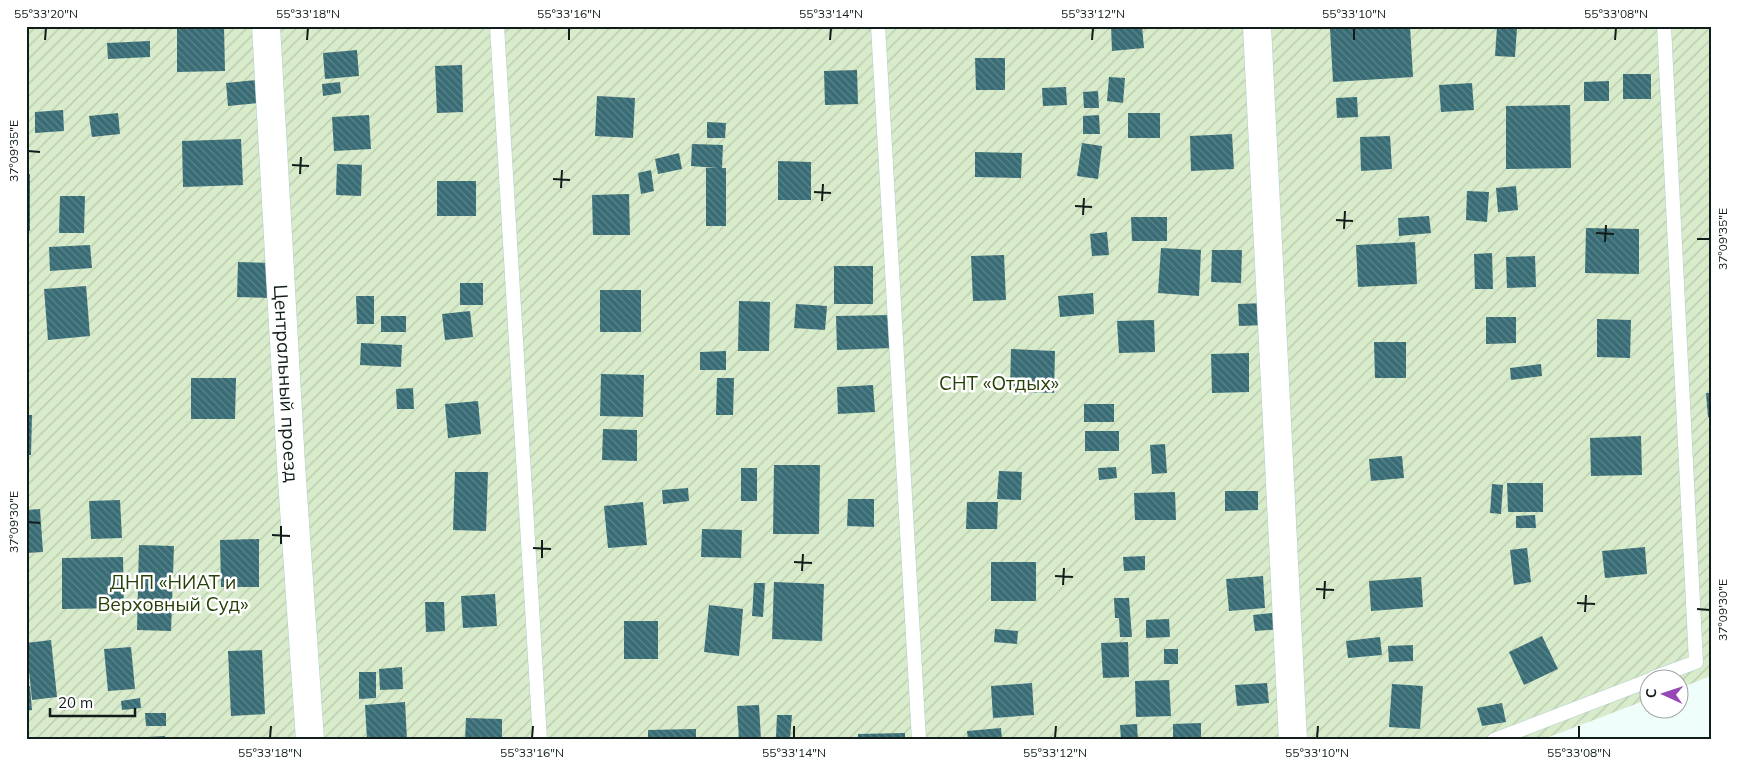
<svg xmlns="http://www.w3.org/2000/svg" width="1737" height="766" font-family="Mulish,sans-serif">
<style>
.garden{fill:url(#garden-furrows)}
.building{fill:url(#building-back-hatch)}
.lines{fill:none;stroke-linecap:round;stroke-linejoin:round}
.lane-casing{stroke:#aed1cb;stroke-width:15}
.street-casing{stroke:#aed1cb;stroke-width:29}
.lane{stroke:#fff;stroke-width:14}
.street{stroke:#fff;stroke-width:28}
.ticks{fill:none;stroke:#101d1b;stroke-width:2}
.labels{text-anchor:middle;dominant-baseline:central;stroke-width:5;stroke-linejoin:round;paint-order:stroke}
.street-label{font-size:19px;fill:#101d1b;stroke:#fff}
.park-label{font-size:19px;fill:#264007;stroke:#fff}
.neatline{fill:none;stroke:#101d1b;stroke-width:2}
.ticks-label{font-size:12px;text-anchor:middle;fill:#101d1b}
</style>
<defs>
<pattern id="garden-furrows" width="10" height="10" patternUnits="userSpaceOnUse" patternTransform="scale(1.25)"><rect width="10" height="10" fill="#d8ebca"/><path d="M-1 1l2-2M0 10L10 0M9 11l2-2" fill="none" stroke="#b8c9ad"/></pattern>
<pattern id="building-back-hatch" width="6" height="6" patternUnits="userSpaceOnUse" patternTransform="scale(1.25)"><rect width="6" height="6" fill="#396d76"/><path d="M-1 5l2 2M0 0l6 6M5-1l2 2" fill="none" stroke="#5f848b"/></pattern>
</defs>
<rect width="100%" height="100%" fill="#f0fefb"/>
<polygon class="garden" points="26,26 1711,26 1711,676 1680,688 1680,678 1650,678 1649,699 1541,740 26,740"/>
<g class="building">
<polygon points="177,26 224,26 225,71 177,72"/>
<polygon points="1111,26 1142,26 1144,48 1112,51"/>
<rect x="1170" y="26" width="32" height="2"/>
<polygon points="1375,26 1410,26 1413,77 1333,82 1330,29"/>
<polygon points="1573,26 1592,26 1592,28 1573,29"/>
<polygon points="1497,27 1517,28 1515,57 1495,56"/>
<polygon points="150,41 150,57 108,59 107,43"/>
<polygon points="357,50 359,76 325,79 323,53"/>
<polygon points="975,58 1005,58 1005,90 976,90"/>
<polygon points="462,65 463,112 437,113 435,66"/>
<polygon points="857,70 858,104 825,105 824,71"/>
<rect x="1623" y="74" width="28" height="25"/>
<polygon points="1109,77 1125,78 1123,103 1107,101"/>
<polygon points="277,78 278,101 228,106 226,83"/>
<polygon points="1609,81 1609,101 1584,101 1584,82"/>
<polygon points="340,82 341,93 323,96 322,84"/>
<polygon points="1472,83 1474,110 1441,112 1439,85"/>
<polygon points="1066,87 1067,105 1043,106 1042,88"/>
<polygon points="1098,91 1099,108 1084,108 1083,92"/>
<polygon points="597,96 635,98 633,138 595,136"/>
<polygon points="1357,97 1358,117 1337,118 1336,98"/>
<polygon points="1570,105 1571,168 1506,169 1506,106"/>
<polygon points="63,110 64,131 35,133 35,112"/>
<polygon points="118,113 120,134 92,137 89,116"/>
<rect x="1128" y="113" width="32" height="25"/>
<polygon points="369,115 371,149 334,151 332,117"/>
<polygon points="1099,115 1100,134 1083,134 1083,116"/>
<polygon points="707,122 726,123 725,138 707,138"/>
<polygon points="1232,134 1234,169 1191,171 1190,136"/>
<polygon points="1390,136 1392,169 1361,171 1360,137"/>
<polygon points="241,139 243,185 183,187 182,141"/>
<polygon points="1082,143 1102,146 1098,179 1077,176"/>
<polygon points="692,144 723,145 722,168 726,168 726,226 706,226 706,168 717,168 691,166"/>
<polygon points="975,152 1022,153 1021,178 975,177"/>
<polygon points="679,153 682,169 658,174 655,159"/>
<polygon points="778,161 811,162 811,200 778,200"/>
<polygon points="337,164 362,165 361,196 336,195"/>
<polygon points="651,170 654,191 641,194 638,173"/>
<rect x="26" y="174" width="4" height="57"/>
<rect x="437" y="181" width="39" height="35"/>
<polygon points="1516,186 1518,210 1498,212 1496,188"/>
<polygon points="1467,191 1489,192 1487,222 1466,220"/>
<polygon points="629,194 630,235 593,235 592,195"/>
<polygon points="60,196 85,196 84,233 59,233"/>
<polygon points="1429,216 1431,233 1399,236 1398,218"/>
<polygon points="1131,217 1167,217 1167,241 1132,241"/>
<polygon points="1586,228 1639,229 1639,274 1585,273"/>
<polygon points="1107,232 1109,255 1092,256 1090,234"/>
<polygon points="1415,242 1417,284 1358,287 1356,245"/>
<polygon points="90,245 92,268 50,271 49,247"/>
<polygon points="1161,248 1201,250 1199,296 1158,293"/>
<polygon points="1212,250 1242,250 1241,283 1211,282"/>
<polygon points="1492,253 1493,289 1475,289 1474,254"/>
<polygon points="1004,255 1006,300 973,301 971,256"/>
<polygon points="1535,256 1536,287 1507,288 1506,257"/>
<polygon points="238,262 272,263 271,298 237,297"/>
<rect x="834" y="266" width="39" height="38"/>
<rect x="460" y="283" width="23" height="22"/>
<polygon points="86,286 90,336 48,340 44,289"/>
<rect x="600" y="290" width="41" height="42"/>
<polygon points="1093,293 1094,314 1060,317 1058,296"/>
<polygon points="356,296 374,296 374,324 357,324"/>
<polygon points="739,301 770,302 769,351 738,351"/>
<polygon points="1265,303 1266,325 1239,326 1238,304"/>
<polygon points="796,304 827,306 825,330 794,328"/>
<polygon points="470,311 473,337 445,340 442,314"/>
<polygon points="892,315 893,348 837,350 836,316"/>
<rect x="381" y="316" width="25" height="16"/>
<polygon points="1486,317 1516,317 1516,343 1486,344"/>
<polygon points="1597,319 1631,320 1630,358 1597,357"/>
<polygon points="1154,320 1155,352 1119,353 1117,321"/>
<polygon points="1374,342 1406,342 1406,378 1375,378"/>
<polygon points="361,343 402,345 401,367 360,365"/>
<polygon points="1011,349 1055,351 1054,393 1010,392"/>
<polygon points="726,351 726,370 700,370 700,352"/>
<polygon points="1249,353 1249,392 1212,393 1211,354"/>
<polygon points="1541,364 1542,376 1511,380 1510,368"/>
<polygon points="601,374 644,375 643,417 600,416"/>
<polygon points="191,378 236,378 235,419 191,419"/>
<polygon points="717,378 734,378 733,415 716,415"/>
<polygon points="873,385 875,412 838,414 837,387"/>
<polygon points="413,388 414,409 397,409 396,389"/>
<polygon points="1706,393 1711,393 1711,417 1708,417"/>
<polygon points="478,401 481,434 448,438 445,404"/>
<rect x="1084" y="404" width="30" height="18"/>
<polygon points="26,415 32,415 31,455 26,455"/>
<polygon points="603,429 637,430 637,461 602,460"/>
<rect x="1085" y="431" width="34" height="20"/>
<polygon points="1641,436 1642,475 1591,476 1590,438"/>
<polygon points="1165,444 1167,473 1152,474 1150,445"/>
<polygon points="1402,456 1404,478 1371,481 1369,459"/>
<polygon points="774,465 820,465 819,534 773,534"/>
<polygon points="1116,467 1117,478 1099,480 1098,468"/>
<rect x="741" y="468" width="16" height="33"/>
<polygon points="999,471 1022,472 1021,500 997,499"/>
<polygon points="455,472 488,472 486,531 453,530"/>
<polygon points="1507,483 1543,483 1543,512 1508,512"/>
<polygon points="1492,484 1503,485 1501,514 1490,513"/>
<polygon points="688,488 689,501 663,504 662,490"/>
<polygon points="1225,491 1258,491 1258,510 1225,511"/>
<polygon points="1175,492 1176,520 1135,520 1134,493"/>
<polygon points="848,499 874,499 874,527 847,526"/>
<polygon points="120,500 122,538 91,539 89,501"/>
<polygon points="643,502 647,545 608,548 604,506"/>
<polygon points="967,502 998,502 997,529 966,529"/>
<polygon points="40,509 43,552 26,553 26,510"/>
<polygon points="1535,515 1536,528 1516,528 1516,516"/>
<polygon points="702,529 742,530 741,558 701,557"/>
<polygon points="259,539 259,587 221,587 220,540"/>
<polygon points="139,545 174,546 171,631 137,630"/>
<polygon points="1645,547 1647,574 1605,578 1602,551"/>
<polygon points="1527,548 1531,582 1514,585 1510,550"/>
<polygon points="1145,556 1145,570 1124,571 1123,557"/>
<polygon points="123,557 124,608 62,609 62,558"/>
<rect x="991" y="562" width="45" height="39"/>
<polygon points="1263,576 1265,608 1229,611 1226,579"/>
<polygon points="1421,577 1423,607 1371,611 1369,581"/>
<polygon points="774,582 824,584 822,641 772,639"/>
<polygon points="754,583 765,583 763,617 752,616"/>
<polygon points="495,594 497,626 463,628 461,596"/>
<polygon points="1114,598 1129,598 1132,637 1120,637 1119,618 1115,618"/>
<polygon points="425,602 444,602 445,631 426,632"/>
<polygon points="709,605 743,609 739,656 704,652"/>
<polygon points="1281,612 1283,629 1255,631 1253,615"/>
<polygon points="1169,619 1170,637 1146,638 1146,620"/>
<rect x="624" y="621" width="34" height="38"/>
<polygon points="995,629 1018,631 1017,644 994,642"/>
<polygon points="1542,636 1558,669 1524,685 1509,652"/>
<polygon points="1380,637 1382,655 1348,658 1346,641"/>
<polygon points="51,640 57,697 32,700 26,643"/>
<polygon points="1128,642 1129,677 1103,678 1101,643"/>
<polygon points="1413,645 1413,661 1389,662 1388,646"/>
<polygon points="131,647 135,689 108,691 104,649"/>
<rect x="1164" y="649" width="14" height="15"/>
<polygon points="262,650 265,714 231,716 228,651"/>
<polygon points="402,667 403,689 380,690 379,669"/>
<polygon points="359,672 376,672 376,698 359,699"/>
<polygon points="1169,680 1171,716 1136,717 1135,681"/>
<polygon points="1032,683 1034,715 993,718 991,686"/>
<polygon points="1267,683 1269,703 1237,706 1235,685"/>
<polygon points="1392,684 1423,686 1420,729 1389,727"/>
<polygon points="26,686 30,686 32,710 26,711"/>
<polygon points="140,698 141,708 122,710 121,701"/>
<polygon points="405,702 407,740 367,740 365,705"/>
<polygon points="1502,703 1506,722 1482,726 1477,708"/>
<polygon points="759,705 761,740 739,740 737,706"/>
<polygon points="145,713 166,713 166,726 146,726"/>
<polygon points="777,715 792,715 790,738 776,737"/>
<polygon points="466,718 502,719 502,740 465,740"/>
<polygon points="1201,723 1201,740 1173,740 1173,724"/>
<polygon points="1137,724 1138,740 1121,740 1120,725"/>
<polygon points="1001,728 1002,740 968,740 967,731"/>
<polygon points="696,729 696,740 648,740 648,730"/>
<polygon points="905,733 905,740 858,740 858,734"/>
<polygon points="165,736 165,740 149,740 148,737"/>
</g>
<g class="lines">
<g class="lane-casing">
<g id="lane">
<polyline points="497,26 540,740"/>
<polyline points="878,26 919,740"/>
<polyline points="1653,678 1696,662 1664,26"/>
<polyline points="1494,740 1650,680"/>
</g>
</g>
<g class="street-casing">
<g id="street">
<path id="s1" d="M266 26 291 465 310 740"/>
<polyline points="1257,26 1293,740"/>
</g>
</g>
<use href="#lane" class="lane"/>
<use href="#street" class="street"/>
</g>
<path class="ticks" d="M45 40 46 28M307 40 308 28M569 40V28M830 40 831 28M1092 40 1093 28M1354 40V28M1615 40 1616 28M28 151 40 152M292 165 309 166M300 174 301 157M553 179 570 180M561 188 562 170M814 192 831 193M822 201 823 184M1075 206 1092 207M1083 215 1084 198M1336 220 1353 221M1344 229 1345 211M1596 233 1614 234M1697 239H1710M1605 242 1606 225M28 522 40 523M272 535 290 536M281 544V526M533 548 551 549M542 558V540M794 562 812 563M802 571 803 554M1055 576 1073 577M1063 585 1064 568M1316 589 1334 590M1324 599 1325 581M1577 603 1595 604M1697 609 1710 610M1585 612 1586 595M270 738 271 726M532 738 533 726M794 738V726M1055 738 1056 726M1317 738 1318 726M1579 738V726"/>
<g class="labels">
<g class="street-label">
<text stroke="none"><textPath href="#s1" startOffset="358">Центральный проезд</textPath></text>
</g>
<g class="park-label">
<text x="999" y="383">СНТ «Отдых»</text>
<text x="173" y="582">ДНП «НИАТ и<tspan x="173" dy="22">Верховный Суд»</tspan></text>
</g>
</g>
<rect width="1737" height="766" fill="none" stroke="#ffffff" stroke-width="55"/>
<g transform="translate(1664 694) rotate(273)"><circle r="24" fill="#ffffff" stroke="#9fa5a4"/>
<path d="M0-4L9 19L0 12L-9 19Z" fill="#9746b5"/>
<text y="-8" font-size="14" font-weight="bold" text-anchor="middle" fill="#101d1b">С</text>
</g>
<path d="M50 708v8h85v-8" fill="none" stroke="#101d1b" stroke-width="2.5"/>
<text x="58" y="708" font-size="15" fill="#101d1b" stroke="#ffffff" stroke-width="4" paint-order="stroke">20 m</text>
<rect x="28" y="28" width="1682" height="710" class="neatline"/>
<g class="ticks-label">
<text x="46" y="18">55°33'20"N</text>
<text x="308" y="18">55°33'18"N</text>
<text x="569" y="18">55°33'16"N</text>
<text x="831" y="18">55°33'14"N</text>
<text x="1093" y="18">55°33'12"N</text>
<text x="1354" y="18">55°33'10"N</text>
<text x="1616" y="18">55°33'08"N</text>
<text transform="translate(14 151) rotate(-90)" y="4">37°09'35"E</text>
<text transform="translate(1723 239) rotate(-90)" y="4">37°09'35"E</text>
<text transform="translate(14 522) rotate(-90)" y="4">37°09'30"E</text>
<text transform="translate(1723 610) rotate(-90)" y="4">37°09'30"E</text>
<text x="270" y="757">55°33'18"N</text>
<text x="532" y="757">55°33'16"N</text>
<text x="794" y="757">55°33'14"N</text>
<text x="1055" y="757">55°33'12"N</text>
<text x="1317" y="757">55°33'10"N</text>
<text x="1579" y="757">55°33'08"N</text>
</g>
</svg>
